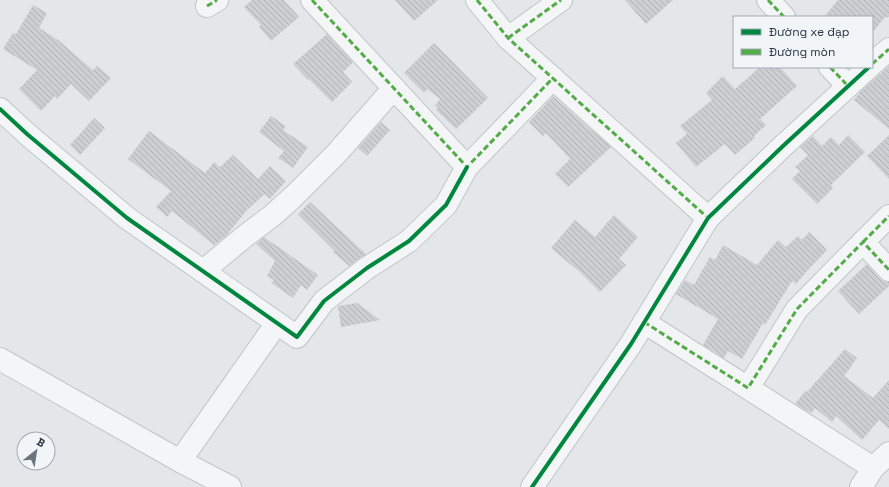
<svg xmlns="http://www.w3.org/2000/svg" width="889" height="487" font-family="'Space Grotesk',sans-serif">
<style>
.building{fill:url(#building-back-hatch)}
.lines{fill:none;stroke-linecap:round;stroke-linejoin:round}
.minor-casing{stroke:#c2c5c7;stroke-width:24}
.minor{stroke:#f3f5f6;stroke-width:22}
.quiet{stroke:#53ac47;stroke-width:3;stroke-dasharray:6 3;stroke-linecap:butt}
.cycleway-casing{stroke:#f2f5f8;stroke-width:6}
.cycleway{stroke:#00873e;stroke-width:4}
</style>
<defs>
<pattern id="building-back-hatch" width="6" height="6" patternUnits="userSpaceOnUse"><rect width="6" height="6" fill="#cccfd2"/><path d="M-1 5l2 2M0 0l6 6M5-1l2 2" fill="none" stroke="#afb2b6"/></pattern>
</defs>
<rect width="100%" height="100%" fill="#e4e7e9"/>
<g class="building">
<polygon points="252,0 284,0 299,17 271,41 259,27 261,25 244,7"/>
<polygon points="395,0 438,0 414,21"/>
<polygon points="625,0 673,0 646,24"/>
<polygon points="838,0 889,0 889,17 885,17 872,33 872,17 824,17"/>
<polygon points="33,5 47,13 39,28 58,40 93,70 97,66 111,78 89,101 71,84 57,99 55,96 41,111 19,89 37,70 3,49 13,33 16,34"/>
<polygon points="327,34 353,62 343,72 352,82 332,102 309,79 308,80 293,64"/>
<polygon points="434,43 488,98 456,129 436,110 438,108 435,105 440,99 427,89 424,93 404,73"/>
<polygon points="889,66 889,129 854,100 861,91"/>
<polygon points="760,67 780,67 797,86 760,119 766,125 754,136 755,138 735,155 725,144 696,167 676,143 687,134 680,126 712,100 706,93 723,76 735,89"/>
<polygon points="553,96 611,147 568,187 555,174 570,159 546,133 543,136 529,122"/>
<polygon points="271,116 286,126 283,130 308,147 293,168 278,158 284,151 259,132"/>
<polygon points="94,118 105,128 80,155 70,145"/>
<polygon points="381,122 390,130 367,156 358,148"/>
<polygon points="149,131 205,173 214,162 220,167 233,155 258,179 270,166 286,181 270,199 265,194 247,210 226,236 214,245 172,211 167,217 156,207 171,191 128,159"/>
<polygon points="848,135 865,152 831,185 833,188 817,204 792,179 800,171 795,167 808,155 800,147 813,136 822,146 831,137 839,145"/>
<polygon points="889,135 889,179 867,156"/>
<polygon points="310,202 366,254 349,266 333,252 335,251 298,214"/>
<polygon points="614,215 638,237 619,259 626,265 600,292 581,273 551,248 575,220 595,237"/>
<polygon points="809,232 827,250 808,270 796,284 792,281 765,325 763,323 742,359 728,351 724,358 703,345 718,319 676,294 685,280 694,285 710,257 715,260 723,245 757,265 778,240 786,247 798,236 802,240"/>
<polygon points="264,237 318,275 307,290 301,285 293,298 271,283 274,280 267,276 275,261 256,244"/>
<polygon points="867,264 880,279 885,282 889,282 889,286 859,314 838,291"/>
<polygon points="357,303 380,320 341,327 338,306"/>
<polygon points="845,349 857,358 844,376 873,398 889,380 889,429 879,420 862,440 836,416 832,422 815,408 811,413 795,404 805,391 807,392"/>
</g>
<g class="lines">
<g class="minor-casing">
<g id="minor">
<polyline points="312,0 467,167 553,78"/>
<polyline points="477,0 508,38 708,218"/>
<polyline points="768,0 784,17"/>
<polyline points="207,6 217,0"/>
<polyline points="508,38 561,0"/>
<polyline points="872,64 889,49"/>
<polyline points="830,67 848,86"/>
<polyline points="0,109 27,134 127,218 297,337 324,301 367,268 409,241 446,205 467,167"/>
<polyline points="863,242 889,216"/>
<polyline points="203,271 244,237 273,215 294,196 336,154 394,88"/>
<polyline points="644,322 748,388 797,309 863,242 889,270"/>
<polyline points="0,359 180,461 230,487"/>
<polyline points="748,388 873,468"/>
<polyline points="180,461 277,323"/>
<polyline points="532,487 631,344 708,218 783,146 869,67"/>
<polyline points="861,487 873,468 889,453"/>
</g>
</g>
<use href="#minor" class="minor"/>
<g class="quiet">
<polyline points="312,0 467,167 553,78"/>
<polyline points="477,0 508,38 708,218"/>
<polyline points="768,0 784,17"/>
<polyline points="207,6 217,0"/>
<polyline points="508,38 561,0"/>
<polyline points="872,64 889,49"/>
<polyline points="830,67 848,86"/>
<polyline points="863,242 889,216"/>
<polyline points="644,322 748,388 797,309 863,242 889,270"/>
</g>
<g class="cycleway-casing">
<g id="cycleway">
<polyline points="0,109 27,134 127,218 297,337 324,301 367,268 409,241 446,205 467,167"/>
<polyline points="532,487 631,344 708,218 783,146 869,67"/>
</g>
</g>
<use href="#cycleway" class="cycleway"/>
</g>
<rect x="733" y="16" width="140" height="52" fill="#f2f5f8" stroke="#a1a9b0"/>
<rect x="741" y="29" width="20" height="6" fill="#00873e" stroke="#a1a9b0"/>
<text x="769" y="36" font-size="12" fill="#283645">Đường xe đạp</text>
<rect x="741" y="49" width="20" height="6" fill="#53ac47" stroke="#a1a9b0"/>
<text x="769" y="56" font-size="12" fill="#283645">Đường mòn</text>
<g transform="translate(36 451) rotate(30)"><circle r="19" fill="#f2f5f8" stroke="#a1a9b0"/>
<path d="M0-3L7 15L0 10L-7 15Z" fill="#6a747e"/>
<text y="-6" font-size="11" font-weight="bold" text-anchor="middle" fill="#283645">B</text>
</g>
</svg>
